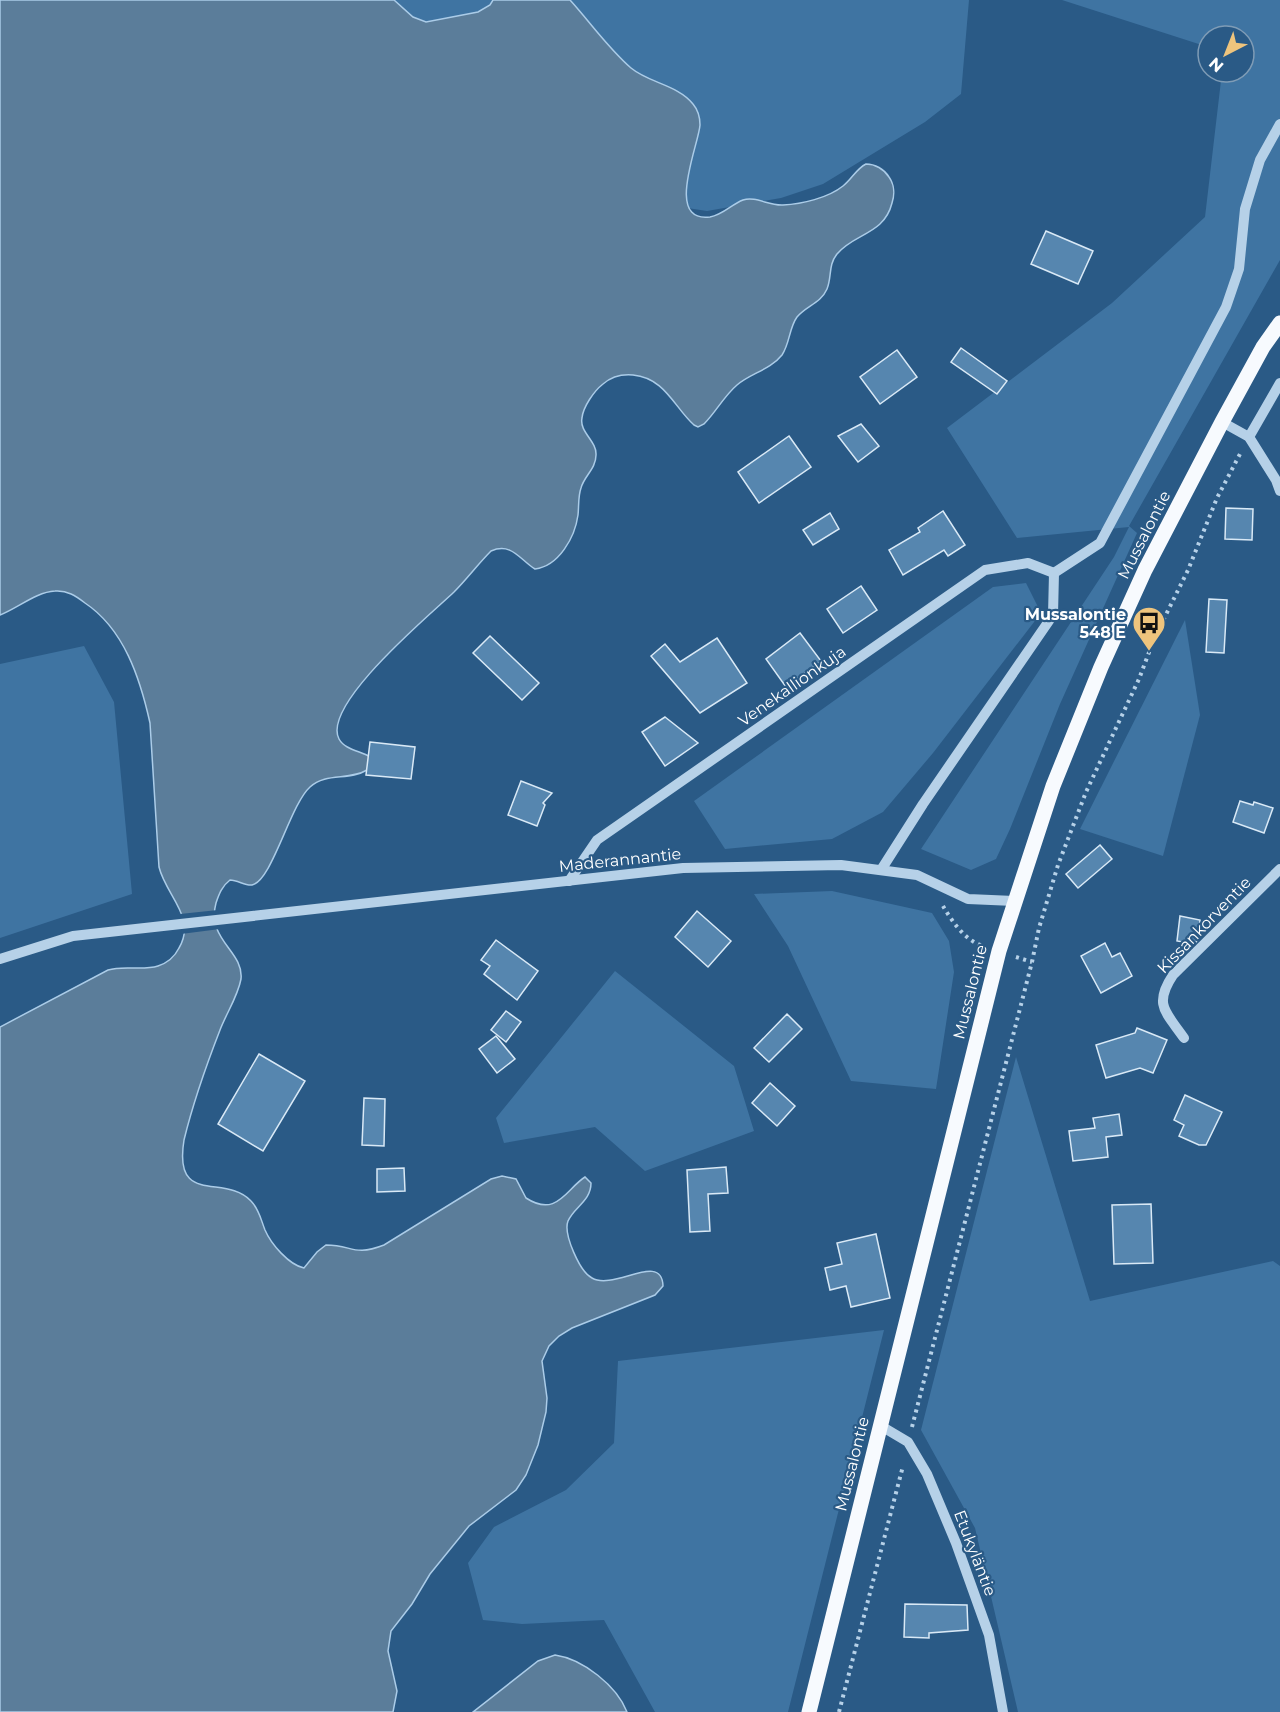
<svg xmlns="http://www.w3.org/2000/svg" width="1280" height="1712" font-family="Montserrat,sans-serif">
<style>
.green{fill:#3f74a2}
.water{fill:#5b7d9a;stroke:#abcce8;stroke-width:1.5}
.pier{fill:#2a5a86}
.building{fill:#5686af;stroke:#d9e9f6;stroke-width:1.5}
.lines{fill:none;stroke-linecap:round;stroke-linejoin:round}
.path{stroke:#b6d1e8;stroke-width:4;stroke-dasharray:3 4.5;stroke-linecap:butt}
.minor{stroke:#b6d1e8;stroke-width:10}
.major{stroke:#f7fafe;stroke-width:15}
.labels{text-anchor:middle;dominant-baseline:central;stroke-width:4.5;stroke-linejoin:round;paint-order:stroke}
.street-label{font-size:16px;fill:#fff;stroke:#2a5a86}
.poi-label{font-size:16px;font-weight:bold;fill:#fff;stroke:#2a5a86;text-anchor:end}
</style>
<rect width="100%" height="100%" fill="#2a5a86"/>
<g class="green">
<polygon points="109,0 969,0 961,94 925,122 823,184 781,198 707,211 648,202 549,42"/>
<polygon points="1062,0 1280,0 1280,260 1129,526 1137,533 1060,704 1010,829 996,859 971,870 921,849 1114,557 1129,527 1017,538 947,428 1112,303 1205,217 1222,72 1244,72 1244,36 1208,36 1208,47"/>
<polygon points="1026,583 1041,613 933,753 883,812 832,839 725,849 694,801 993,587"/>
<polygon points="1185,620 1200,715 1163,856 1080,829"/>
<polygon points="84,646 114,702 132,894 0,938 0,664"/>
<polygon points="832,891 932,913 949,941 954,972 936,1089 851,1081 788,946 754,894"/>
<polygon points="615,971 734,1066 754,1131 645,1171 595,1127 504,1143 496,1118"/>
<polygon points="1016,1057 1090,1301 1273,1261 1280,1266 1280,1712 1018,1712 975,1528 921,1430"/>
<polygon points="884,1330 788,1712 655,1712 604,1620 522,1624 483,1620 468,1563 494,1527 566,1490 614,1443 618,1361"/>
</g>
<g class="water">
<path d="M0 0H394L413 17 426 22 478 12 490 5 493 0H570C590 22 608 48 631 68 649 83 678 85 693 104 698 110 700 118 700 125 699 144 664 223 710 217 723 215 732 204 743 200 756 196 769 206 783 205 802 204 828 198 843 186 852 179 856 169 866 164 875 164 884 169 889 177 894 184 895 194 892 203 884 235 854 233 837 254 828 265 832 277 827 289 821 303 806 306 797 317 789 328 790 343 782 355 770 370 751 373 737 385 724 396 716 412 704 424L698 427 694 425C674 407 665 378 633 375 622 374 611 377 603 384 594 391 583 407 582 418 579 432 597 441 596 455 596 469 584 476 581 488 578 496 579 506 578 515 575 537 559 566 535 569 520 560 512 542 491 551 478 564 467 579 454 592 431 614 321 705 339 739 345 750 361 751 370 757L367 770C349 781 326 772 310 787 290 805 272 881 252 885 245 886 238 880 230 880 222 886 219 894 216 903 206 940 244 951 241 979 238 996 226 1014 220 1030 206 1066 193 1103 184 1140 173 1207 225 1173 251 1201 259 1209 261 1220 265 1230 271 1244 289 1265 304 1268L317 1252 326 1245C353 1245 353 1257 384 1245L491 1179 502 1176 516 1179 526 1198C557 1218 566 1189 585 1177L591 1183C591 1201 574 1207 568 1221 563 1234 580 1272 592 1278 614 1291 662 1251 663 1286L655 1295 572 1328 559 1336 549 1346 542 1361 547 1398 546 1412 538 1445 526 1475 516 1490 469 1526 430 1574 412 1604 391 1631 388 1651 397 1691 393 1712H0V1027L108 970C124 965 142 971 158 966 167 963 175 956 179 948 197 917 166 896 159 867L150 723C140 678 124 629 85 603 76 596 67 590 55 591 36 592 18 608 0 615Z"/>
<path d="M555 1655C583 1659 617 1686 627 1712H473L538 1661Z"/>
</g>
<polygon class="pier" points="218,910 220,929 181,934 182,926 180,914"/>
<g class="building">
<polygon points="1046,231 1093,251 1078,284 1031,264"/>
<polygon points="961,348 1007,381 997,394 951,362"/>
<polygon points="897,350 917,377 880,404 860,377"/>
<polygon points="861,424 879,446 858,462 838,436"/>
<polygon points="789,436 811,467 759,503 738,472"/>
<polygon points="1226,508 1253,509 1252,540 1225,539"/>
<polygon points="943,511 965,545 948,556 944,550 903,575 889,550 920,532 918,528"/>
<polygon points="830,513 839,529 813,545 803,530"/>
<polygon points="861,586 877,610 843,633 827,609"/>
<polygon points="1209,599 1227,600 1224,653 1206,652"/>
<polygon points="800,633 821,661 786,687 766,659"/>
<polygon points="490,636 539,683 522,700 473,653"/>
<polygon points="717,638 747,683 700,713 651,656 665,644 680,662"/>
<polygon points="665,717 698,743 665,766 642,732"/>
<polygon points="370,742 415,747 411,779 366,775"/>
<polygon points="521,781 552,793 543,803 545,805 537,826 508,815"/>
<polygon points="1240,801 1253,805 1254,802 1273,808 1264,833 1233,822"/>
<polygon points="1100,845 1112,859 1078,888 1066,874"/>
<polygon points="697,911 731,941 708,967 675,937"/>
<polygon points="1180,916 1200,920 1198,940 1194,944 1177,941"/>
<polygon points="496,940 538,971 517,1000 484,974 490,966 481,960"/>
<polygon points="1105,943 1112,957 1120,953 1132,976 1101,993 1081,956"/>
<polygon points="506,1011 521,1022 506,1042 491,1030"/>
<polygon points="787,1014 802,1029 769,1062 754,1048"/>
<polygon points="1137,1028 1167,1040 1153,1073 1140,1068 1106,1078 1096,1045 1135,1033"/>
<polygon points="496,1036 515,1059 497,1073 479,1049"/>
<polygon points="259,1054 305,1081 263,1151 218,1124"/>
<polygon points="770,1083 795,1106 777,1126 752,1103"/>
<polygon points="1185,1095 1222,1112 1206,1145 1199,1145 1179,1136 1184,1125 1174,1120"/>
<polygon points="364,1098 385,1099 384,1146 362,1145"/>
<polygon points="1119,1114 1122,1135 1106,1137 1108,1157 1073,1161 1069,1131 1095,1128 1093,1118"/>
<polygon points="726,1167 728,1193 708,1194 710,1231 690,1232 687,1170"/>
<polygon points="404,1168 405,1191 377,1192 377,1169"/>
<polygon points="1151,1204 1153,1263 1114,1264 1112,1205"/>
<polygon points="876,1234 890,1298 851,1307 846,1286 830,1290 825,1268 842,1264 837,1243"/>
<polygon points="905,1604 967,1605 968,1630 929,1633 929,1638 904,1637"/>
</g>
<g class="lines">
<g class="path">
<path d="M943 906C952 921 965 941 983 946"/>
<polyline points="1016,957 1032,962"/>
<polyline points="912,1427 1032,962 1039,928 1058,865 1086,792 1139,679 1154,639 1188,570 1217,498 1240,454"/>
<polyline points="839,1712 903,1466"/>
</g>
<g class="minor">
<polyline points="1222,422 1249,437 1276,480 1280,491"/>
<polyline points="1249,437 1280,383"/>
<polyline points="1054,573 1100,543 1226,307 1239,269 1245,209 1260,160 1280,124"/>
<polyline points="881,870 923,804 1053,615 1054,573"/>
<polyline points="569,881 597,840 985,570 1028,563 1054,573"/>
<polyline points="0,959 73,936 683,868 841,865 917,875 968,899 1014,901"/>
<path d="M1184 1038C1166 1012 1153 1005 1173 975L1280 869"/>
<polyline points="881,1426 908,1442 927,1474 956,1543 989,1635 1003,1712"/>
</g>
<polyline class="major" points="809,1712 999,951 1053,786 1101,667 1145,570 1222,422 1263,347 1280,323"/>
</g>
<defs>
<g id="bus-pin" transform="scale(1.725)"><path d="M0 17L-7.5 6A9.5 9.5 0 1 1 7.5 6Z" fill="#eec47d" stroke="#2a5a86"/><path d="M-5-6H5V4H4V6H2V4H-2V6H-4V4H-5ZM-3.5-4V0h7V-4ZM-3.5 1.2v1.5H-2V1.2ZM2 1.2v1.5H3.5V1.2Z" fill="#111"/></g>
</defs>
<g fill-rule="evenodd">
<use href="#bus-pin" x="1149" y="623"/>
</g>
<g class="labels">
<g class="street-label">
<text transform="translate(1144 535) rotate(-63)">Mussalontie</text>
<text transform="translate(792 686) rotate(-35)">Venekallionkuja</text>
<text transform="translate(620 860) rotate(-6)">Maderannantie</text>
<text transform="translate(1204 925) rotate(-46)">Kissankorventie</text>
<text transform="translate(970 992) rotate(-76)">Mussalontie</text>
<text transform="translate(852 1464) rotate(-76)">Mussalontie</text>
<text transform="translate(975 1553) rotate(69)">Etukyläntie</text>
</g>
<g class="poi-label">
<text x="1126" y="614">Mussalontie<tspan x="1126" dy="18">548 E</tspan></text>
</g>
</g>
<g transform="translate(1226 54) rotate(222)"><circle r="28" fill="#2a5a86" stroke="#7f9cb6" stroke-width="1.5"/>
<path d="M0-4.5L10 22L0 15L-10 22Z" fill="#eec47d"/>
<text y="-9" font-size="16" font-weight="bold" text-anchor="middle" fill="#ffffff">N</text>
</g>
</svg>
